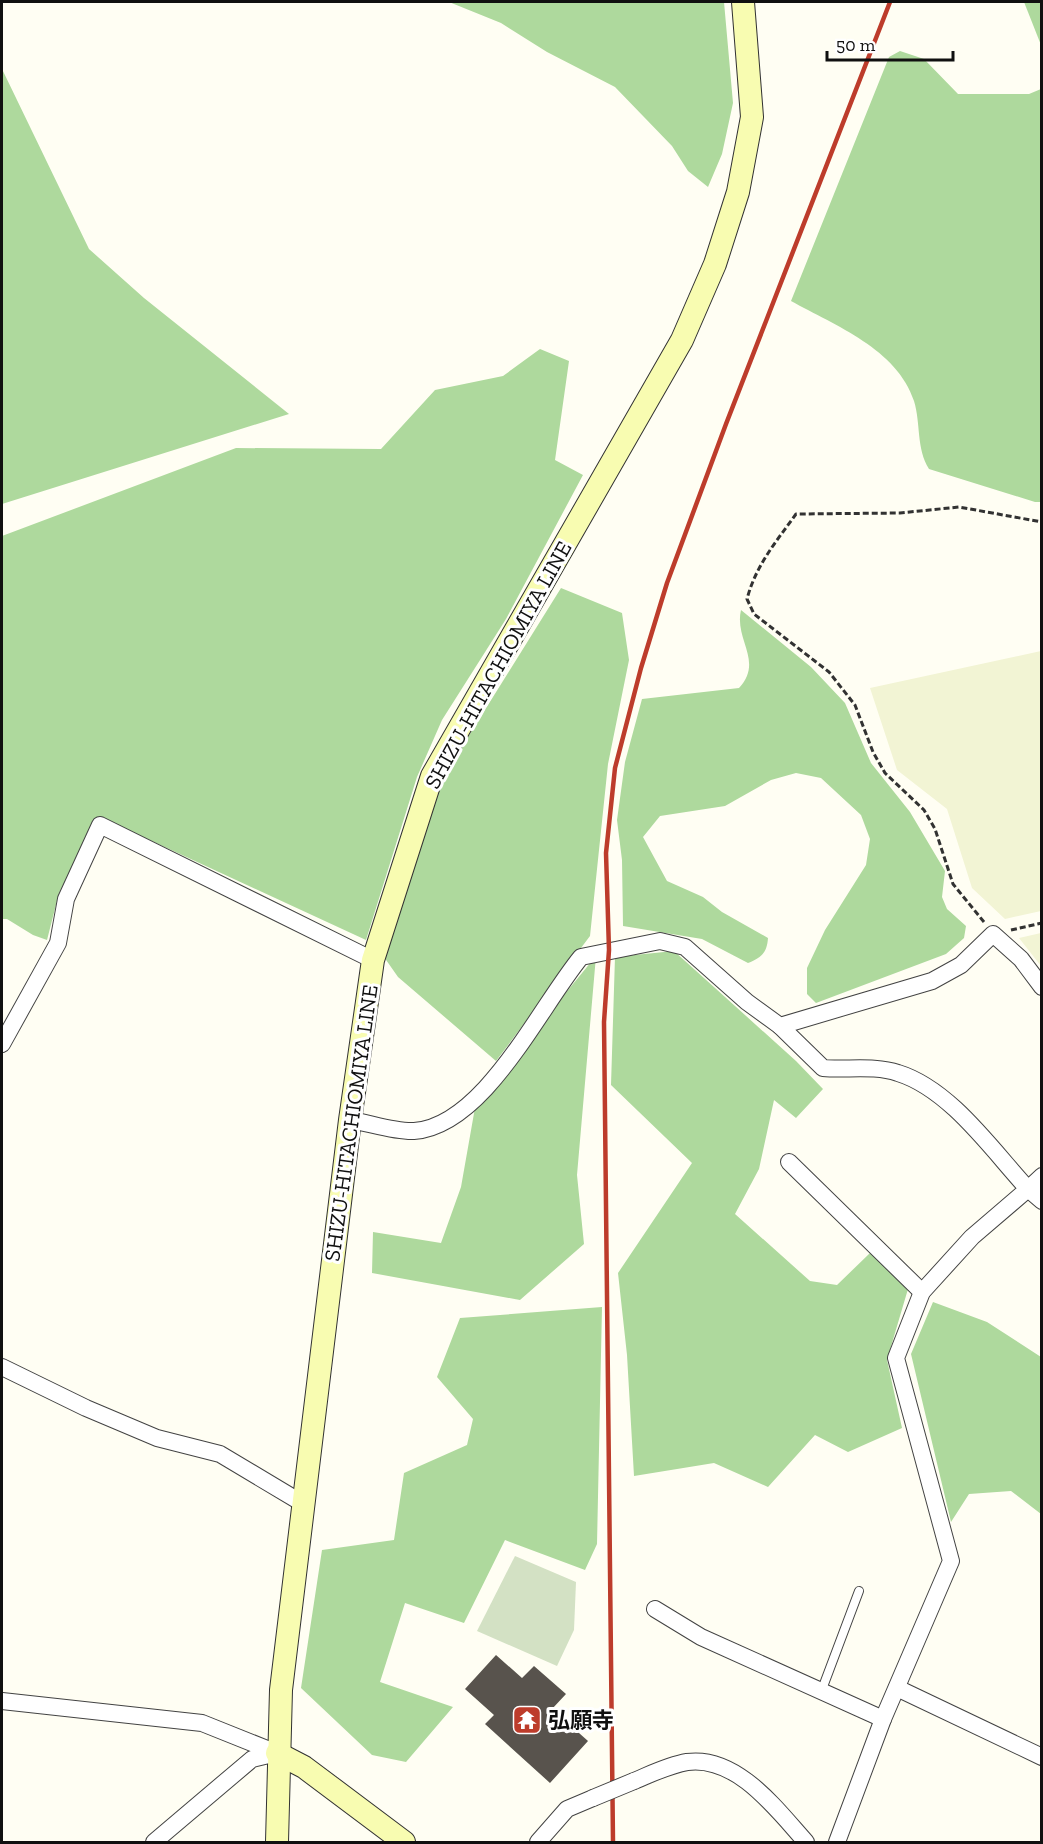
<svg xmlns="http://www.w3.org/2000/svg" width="1043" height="1844" font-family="'Zilla Slab','Noto Sans JP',serif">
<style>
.farmland{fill:#f2f4d4}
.forest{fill:#aed99d}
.cemetery{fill:#d3e1c4}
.building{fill:#58534d}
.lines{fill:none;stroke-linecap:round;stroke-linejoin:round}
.lane-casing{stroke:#434343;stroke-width:10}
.street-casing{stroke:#434343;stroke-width:18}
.secondary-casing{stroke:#323232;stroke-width:24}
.path{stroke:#323232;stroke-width:3;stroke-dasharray:6 3;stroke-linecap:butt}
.lane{stroke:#fff;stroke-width:8}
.street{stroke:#fff;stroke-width:16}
.secondary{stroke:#f8fcb1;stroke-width:22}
.rail{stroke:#bd3c2b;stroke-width:4.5}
.street-bridge-casing{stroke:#434343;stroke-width:18;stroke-linecap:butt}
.street-bridge{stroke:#fff;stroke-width:16}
.labels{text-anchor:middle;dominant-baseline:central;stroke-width:6;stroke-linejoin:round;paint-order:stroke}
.street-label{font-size:22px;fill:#101010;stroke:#fff}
.poi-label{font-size:22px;font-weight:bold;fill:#101010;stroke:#fff;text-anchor:start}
</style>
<rect width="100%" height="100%" fill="#fffef3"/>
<g class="farmland">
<polygon points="1041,651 1041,911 1005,919 972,888 947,809 897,770 870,688"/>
<polygon points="1041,933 1042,933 1041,966 1019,938"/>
</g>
<g class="forest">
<polygon points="449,2 724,2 733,103 722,154 708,187 688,171 672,146 615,87 547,52 501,23"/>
<polygon points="1024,2 1041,2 1041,45"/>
<path d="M900 51 924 59 958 94H1029L1041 89V502H1035L929 469C916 448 921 424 914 401 897 349 836 326 791 301L889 57Z"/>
<polygon points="2,69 89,249 144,298 289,414 2,504"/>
<polygon points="540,349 569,361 555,460 583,475 506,619 442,720 417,777 366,940 100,817 59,893 47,940 33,935 7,919 2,919 2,536 236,448 381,449 435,390 503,376"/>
<polygon points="561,588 622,613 629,660 608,764 590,936 496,1061 398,977 384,957 443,777"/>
<path d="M741 610 811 667 845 703 871 763 910 812 945 871 942 897 947 909 966 926 964 938 946 954 816 1003 807 994V968L825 930 866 865 870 839 861 815 821 778 796 773 771 780 725 806 660 816 643 837 667 881 703 897 722 912 768 938C767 953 761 958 748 963L702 939 623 926 622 860 617 820 625 762 642 699 739 688C764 661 734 640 741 610Z"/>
<polygon points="674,951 796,1061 823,1089 796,1118 774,1100 759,1169 735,1214 810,1281 837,1285 870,1253 908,1289 887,1360 902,1428 848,1452 815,1435 768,1487 714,1463 634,1476 627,1355 618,1273 692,1163 611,1085 615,957"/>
<polygon points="596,956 577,1175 584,1244 520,1300 372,1273 373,1232 441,1243 461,1187 476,1102"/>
<polygon points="933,1302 987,1322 1041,1357 1041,1514 1011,1491 969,1494 951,1522 911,1354"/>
<polygon points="602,1307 597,1544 585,1570 505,1540 464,1623 405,1603 380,1682 453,1707 406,1762 372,1755 301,1688 322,1550 394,1540 404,1473 467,1445 473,1419 437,1377 460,1318"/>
</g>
<polygon class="cemetery" points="515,1556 576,1582 574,1630 557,1666 477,1631"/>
<polygon class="building" points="496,1655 522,1678 534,1666 566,1694 552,1709 588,1741 550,1783 485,1724 494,1715 465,1689"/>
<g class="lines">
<g class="lane-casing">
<polyline id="lane" points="821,1692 859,1591"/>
</g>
<g class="street-casing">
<g id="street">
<path d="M780 1026 823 1068C847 1070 875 1065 898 1073 950 1089 992 1150 1028 1189L972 1237 922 1292 896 1358 951 1561 883 1719 837 1842"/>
<polyline points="2,1044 58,943 66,899 100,825 373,960"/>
<path d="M350 1120C370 1123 394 1132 414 1131 484 1126 539 1008 581 957L660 941 685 947 747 1002 780 1026 932 981 961 965 993 934 1021 959 1042 987"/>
<polyline points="789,1162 922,1292"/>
<polyline points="1042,1176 1028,1189 1042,1201"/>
<polyline points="2,1367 86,1408 157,1438 220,1454 302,1503"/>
<polyline points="655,1609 701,1637 883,1719"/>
<polyline points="897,1688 1042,1757"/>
<polyline points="2,1701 202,1723 277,1753"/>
<path d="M634 1781C651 1774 669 1765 687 1762 737 1755 777 1810 806 1842"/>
<polyline points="154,1842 252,1759 277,1753"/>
<polyline points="538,1842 567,1809 593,1798"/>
</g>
</g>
<g class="secondary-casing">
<g id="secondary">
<polyline points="277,1753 304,1767 404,1842"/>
<polyline points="277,1842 281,1690 350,1120 373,960 432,776 682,340 715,264 738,192 752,117 743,2"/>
</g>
</g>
<g class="path">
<path d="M984 922 953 884 935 829 924 810 885 773 873 752 855 705 829 672 754 614 747 599C756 565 776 542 796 514L900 513 959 507 1042 522"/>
<polyline points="1011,930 1042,923"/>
</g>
<use href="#lane" class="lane"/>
<use href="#street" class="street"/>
<use href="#secondary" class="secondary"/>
<polyline class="rail" points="613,1842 604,1022 609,950 606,853 615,768 641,668 667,583 726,424 890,2"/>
<g class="street-bridge-casing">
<polyline id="street-bridge" points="593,1798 634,1781"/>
</g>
<use href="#street-bridge" class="street-bridge"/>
</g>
<defs>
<g id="temple-square" transform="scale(1.5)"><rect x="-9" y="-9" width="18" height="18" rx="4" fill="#bd3c2b" stroke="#fff"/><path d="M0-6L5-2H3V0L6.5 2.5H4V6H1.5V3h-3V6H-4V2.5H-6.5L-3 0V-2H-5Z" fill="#fff"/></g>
</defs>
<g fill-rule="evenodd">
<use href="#temple-square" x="527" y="1720"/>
</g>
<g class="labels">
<g class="street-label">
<text transform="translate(498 665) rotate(-61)">SHIZU-HITACHIOMIYA LINE</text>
<text transform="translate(351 1123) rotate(-82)">SHIZU-HITACHIOMIYA LINE</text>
</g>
<g class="poi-label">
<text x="548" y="1720">弘願寺</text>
</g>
</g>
<rect width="1043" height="1844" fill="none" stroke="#101010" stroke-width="6"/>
<path d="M827 51v9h126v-9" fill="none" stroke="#101010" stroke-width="3"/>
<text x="836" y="51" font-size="18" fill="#101010" stroke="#ffffff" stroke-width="4.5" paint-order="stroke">50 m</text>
</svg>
